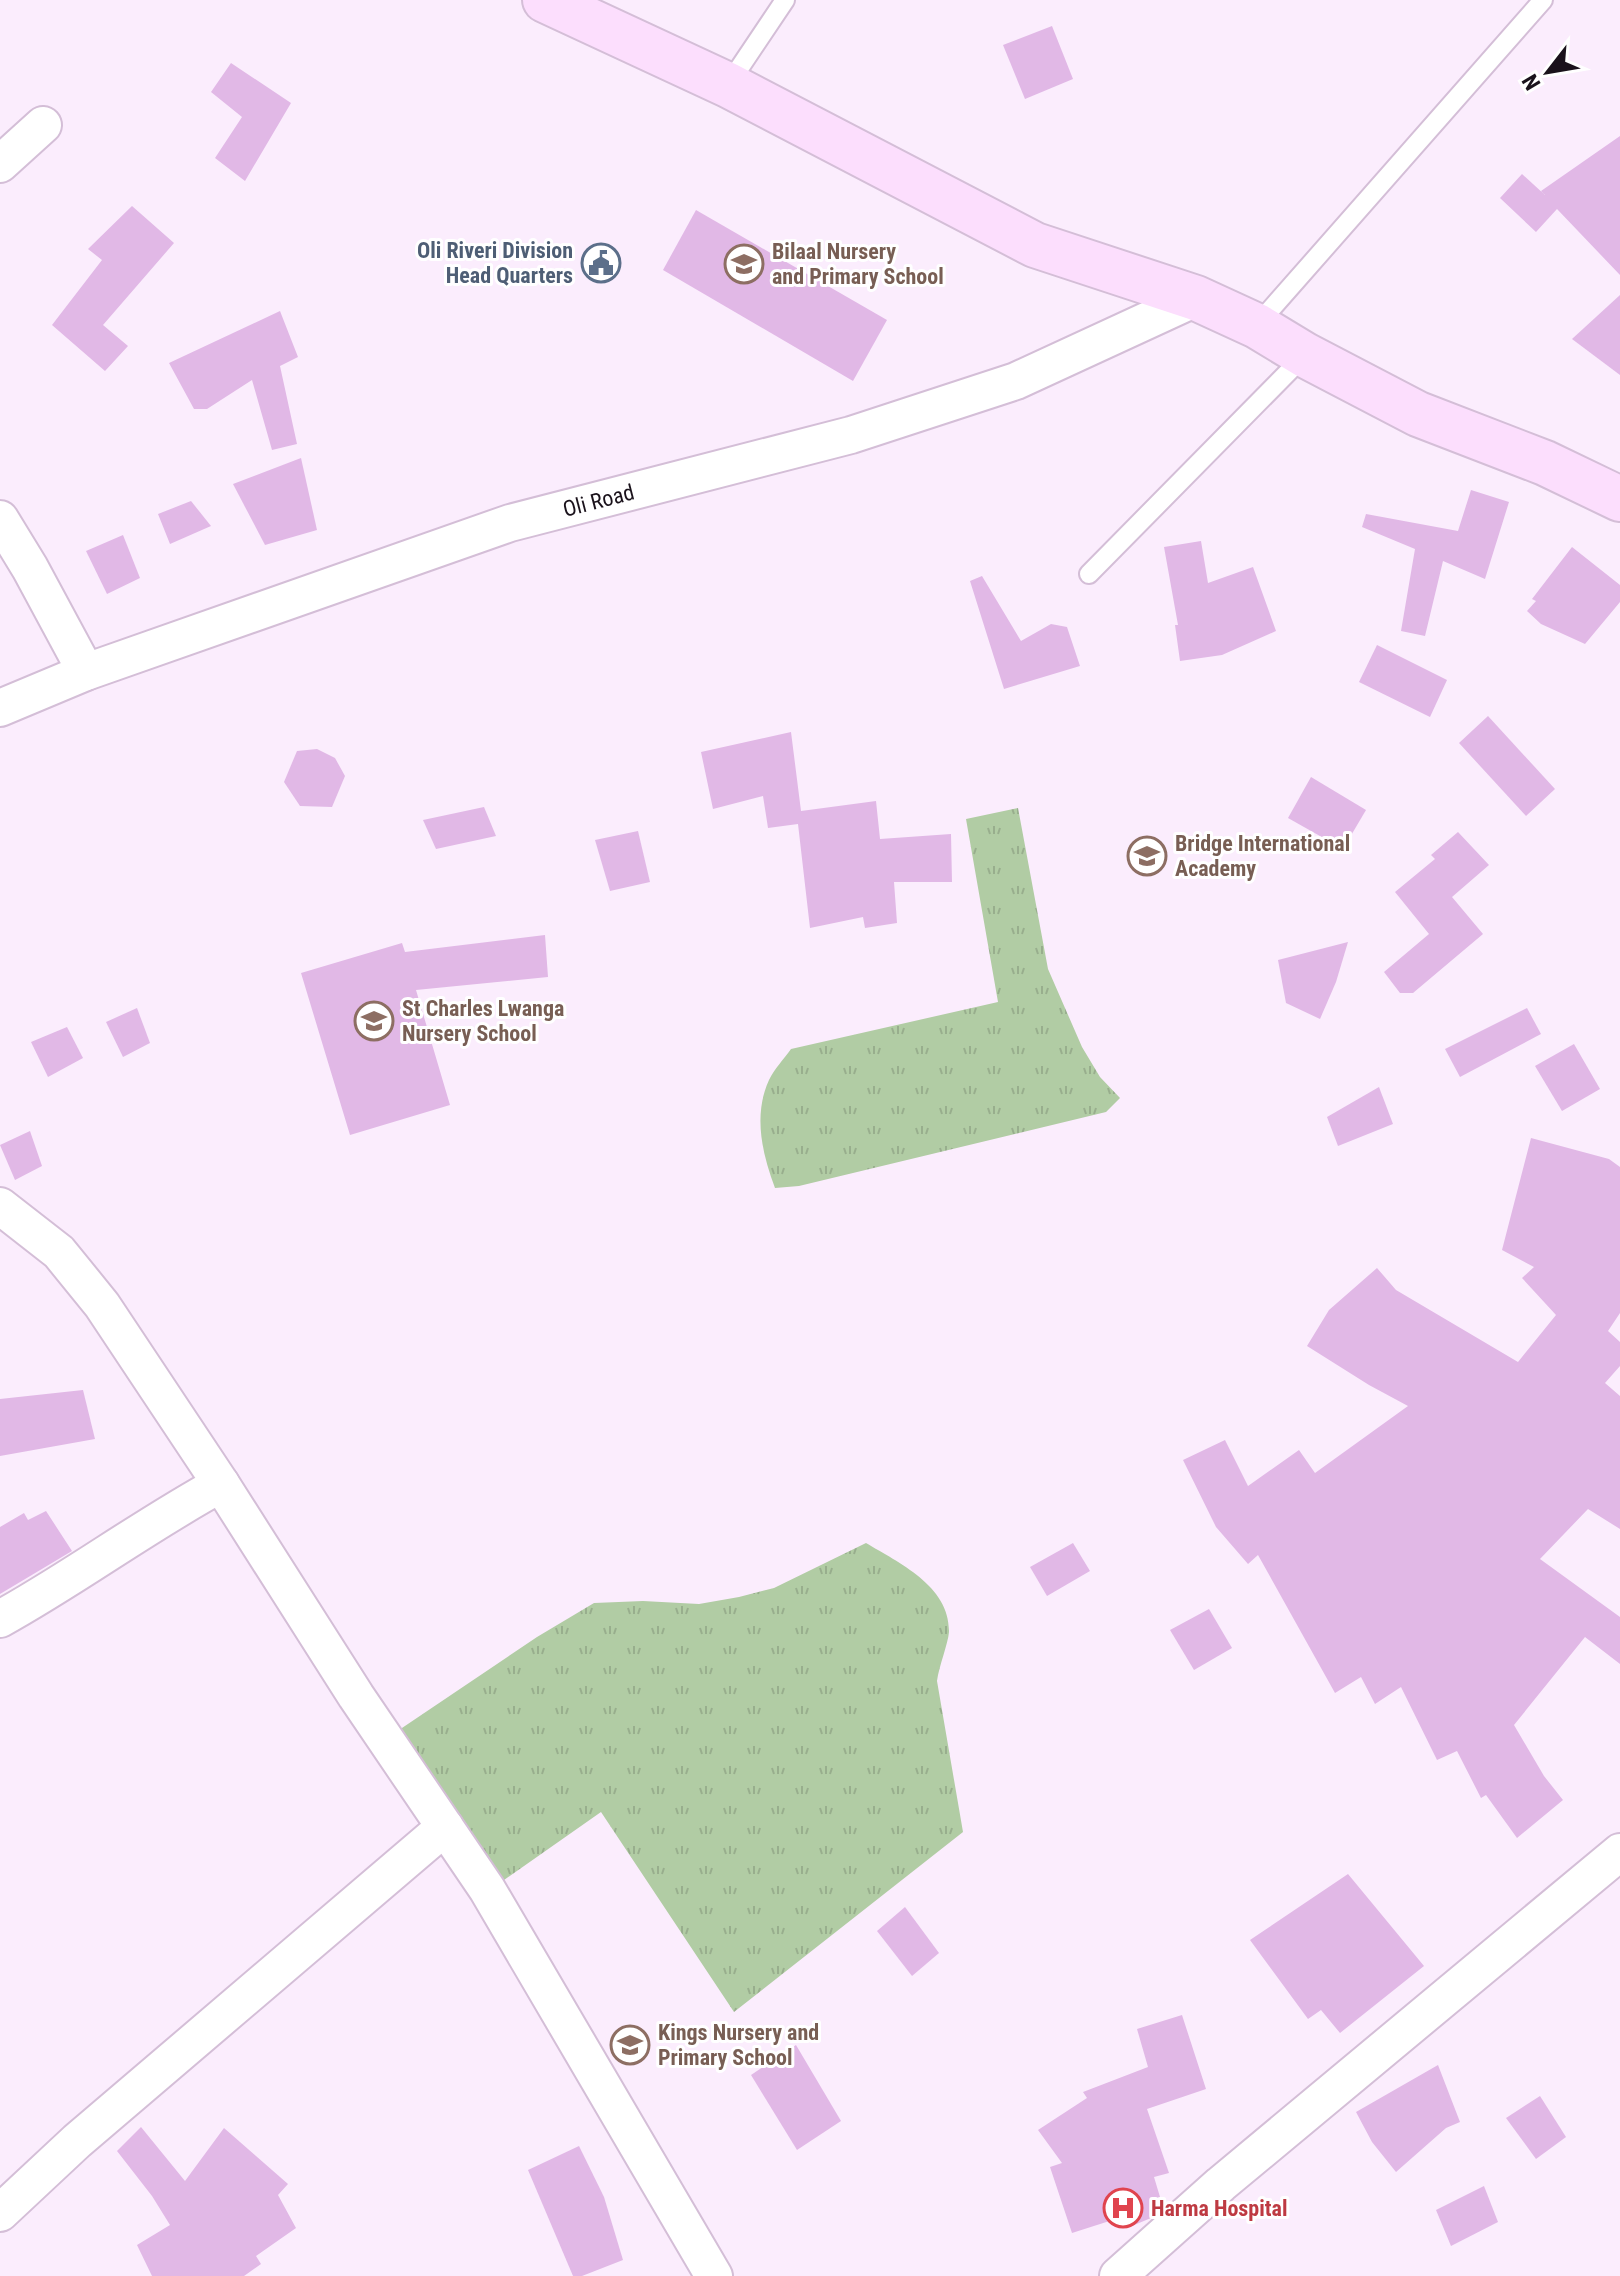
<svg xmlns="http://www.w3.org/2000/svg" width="1620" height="2276" font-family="'Roboto Condensed',sans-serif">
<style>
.grass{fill:url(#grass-tufts)}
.building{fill:#e1b8e6}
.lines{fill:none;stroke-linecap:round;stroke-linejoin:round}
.lane-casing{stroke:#d4bed7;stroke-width:22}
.street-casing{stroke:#d4bed7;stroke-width:40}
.secondary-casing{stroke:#d4bed7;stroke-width:48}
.lane{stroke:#fff;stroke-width:18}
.street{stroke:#fff;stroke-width:36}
.secondary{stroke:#fcdefd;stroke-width:44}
.labels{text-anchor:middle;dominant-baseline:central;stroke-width:6;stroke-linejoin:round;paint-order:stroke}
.service-label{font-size:22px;font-weight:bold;fill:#4e5e75;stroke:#fff;text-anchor:end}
.education-label{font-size:22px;font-weight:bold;fill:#785e54;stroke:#fff;text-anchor:start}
.street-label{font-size:22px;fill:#1a121b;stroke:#fff}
.health-label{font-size:22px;font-weight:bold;fill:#be3a42;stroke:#fff;text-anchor:start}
</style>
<defs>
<pattern id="grass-tufts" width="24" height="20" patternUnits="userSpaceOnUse" patternTransform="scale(2)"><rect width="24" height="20" fill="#b1cca4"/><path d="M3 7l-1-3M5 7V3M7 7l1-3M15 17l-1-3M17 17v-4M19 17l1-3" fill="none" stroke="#98ae8d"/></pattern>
</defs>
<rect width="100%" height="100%" fill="#fbedfd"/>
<g class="grass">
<path d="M1018 808 1048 969 1082 1047 1100 1077 1120 1098 1106 1112 799 1186 775 1188C762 1153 753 1115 769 1080 774 1069 784 1059 791 1049L998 1002 966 819Z"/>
<path d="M866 1543C899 1563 950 1586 949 1632 948 1644 939 1666 937 1681L963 1832 734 2012 601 1812 504 1880 399 1730 537 1637 594 1603 643 1601 699 1604 739 1597 774 1588Z"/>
</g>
<g class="building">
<polygon points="1052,26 1073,79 1025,99 1003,45"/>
<polygon points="231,63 291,103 245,181 215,158 242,117 211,92"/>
<polygon points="1620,136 1620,275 1557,209 1536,232 1500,198 1522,174 1545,195 1541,191"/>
<polygon points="132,206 174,243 103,325 128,346 105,371 52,325 102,260 88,249"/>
<polygon points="696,210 887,320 853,381 663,270"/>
<polygon points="1620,295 1620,375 1572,339"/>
<polygon points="280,311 298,357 280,366 297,444 272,450 252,380 207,409 194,409 169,363"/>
<polygon points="301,458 317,530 265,545 233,484"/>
<polygon points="1471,490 1509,502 1485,579 1443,561 1425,636 1401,631 1415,549 1362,527 1366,514 1458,531"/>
<polygon points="191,501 211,526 170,544 158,514"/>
<polygon points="123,535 140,578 107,594 86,551"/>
<polygon points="1201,541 1208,583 1253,567 1276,631 1222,655 1180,661 1175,625 1178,625 1164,547"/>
<polygon points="1572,547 1620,585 1620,602 1585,644 1541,624 1527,611 1536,601 1532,599"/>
<polygon points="982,576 1021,641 1051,624 1067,627 1080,666 1004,689 970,581"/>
<polygon points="1377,645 1447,680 1430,717 1359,682"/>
<polygon points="1488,716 1555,789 1526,816 1459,743"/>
<polygon points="791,732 801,811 876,801 880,839 951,834 952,882 894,882 897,923 865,928 863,917 810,928 798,824 768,828 763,796 713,809 701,752"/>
<polygon points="317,749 335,758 345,776 332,807 300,806 284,782 297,751"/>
<polygon points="1311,777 1366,810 1343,849 1288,818"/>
<polygon points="484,807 496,836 436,849 423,820"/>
<polygon points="638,831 650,882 610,891 595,840"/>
<polygon points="1458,832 1489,865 1452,897 1483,934 1413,993 1400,993 1384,972 1429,934 1395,892 1435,859 1431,855"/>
<polygon points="545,935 548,977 416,990 450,1105 350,1135 301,973 402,943 405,952"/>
<polygon points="1348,942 1336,982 1320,1019 1286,1003 1278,960"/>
<polygon points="137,1008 150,1043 123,1057 106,1022"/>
<polygon points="1527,1008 1541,1034 1460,1077 1445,1049"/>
<polygon points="67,1027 83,1058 48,1077 31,1042"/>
<polygon points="1574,1044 1600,1089 1562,1111 1535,1066"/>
<polygon points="1379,1087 1393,1124 1338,1146 1327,1117"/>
<polygon points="30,1131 42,1166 15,1180 0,1145"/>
<polygon points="1531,1138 1609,1159 1620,1167 1620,1313 1608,1331 1620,1342 1620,1366 1605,1383 1620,1396 1620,1529 1588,1509 1540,1559 1620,1617 1620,1664 1585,1637 1514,1725 1544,1776 1563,1800 1517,1838 1486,1795 1481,1798 1457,1751 1437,1760 1401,1687 1375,1704 1361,1677 1335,1693 1258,1555 1248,1564 1216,1527 1183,1460 1225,1440 1248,1486 1299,1450 1315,1473 1408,1406 1369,1385 1307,1346 1329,1310 1377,1268 1396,1290 1518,1362 1556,1315 1522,1278 1534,1267 1502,1250"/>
<polygon points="83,1390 95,1439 0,1456 0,1399"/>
<polygon points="46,1511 72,1551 0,1594 0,1527 24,1513 28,1520"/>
<polygon points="1073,1543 1090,1571 1047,1596 1030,1567"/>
<polygon points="1209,1609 1232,1648 1194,1670 1170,1630"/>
<polygon points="1348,1874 1424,1966 1340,2033 1321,2010 1308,2019 1250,1940"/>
<polygon points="905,1907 939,1953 912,1976 877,1931"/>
<polygon points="1182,2015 1206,2089 1147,2109 1169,2173 1154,2177 1163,2207 1151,2218 1127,2228 1122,2217 1072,2233 1050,2167 1062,2163 1038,2130 1087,2098 1083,2092 1148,2067 1137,2029"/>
<polygon points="796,2045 841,2121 797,2150 751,2075"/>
<polygon points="1438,2065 1460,2122 1446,2128 1396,2172 1372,2142 1356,2112"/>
<polygon points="1540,2096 1566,2137 1536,2159 1506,2118"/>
<polygon points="141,2127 185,2181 224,2128 288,2184 278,2195 296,2228 256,2256 261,2264 244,2276 152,2276 137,2245 170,2225 152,2196 117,2151"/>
<polygon points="579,2146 604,2197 623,2260 582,2276 573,2276 528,2170"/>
<polygon points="1484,2186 1498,2222 1451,2246 1436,2210"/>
</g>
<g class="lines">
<g class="lane-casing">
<g id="lane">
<polyline points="728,85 785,0"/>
<polyline points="1257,325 1543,0"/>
<polyline points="1089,574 1305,355"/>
</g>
</g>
<g class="street-casing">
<g id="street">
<polyline points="0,164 43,125"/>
<polyline points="0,519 30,568 86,672"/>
<path id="s1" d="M0 708 86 672 510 523 851 435 1016 381 1196 298"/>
<path d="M0 1206 59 1252 102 1305 221 1484C145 1525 76 1577 0 1619"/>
<polyline points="221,1484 356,1696 487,1889 714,2276"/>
<polyline points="0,2213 77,2141 445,1827"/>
<polyline points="1118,2276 1221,2184 1620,1852"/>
</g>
</g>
<g class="secondary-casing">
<polyline id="secondary" points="545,0 728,85 1035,245 1196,298 1257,326 1305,355 1418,414 1545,463 1620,499"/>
</g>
<use href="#lane" class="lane"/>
<use href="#street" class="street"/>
<use href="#secondary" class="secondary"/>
</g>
<defs>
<g id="civic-ring" transform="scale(2)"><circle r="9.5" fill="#fff" stroke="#5c6f8a" stroke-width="1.5"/><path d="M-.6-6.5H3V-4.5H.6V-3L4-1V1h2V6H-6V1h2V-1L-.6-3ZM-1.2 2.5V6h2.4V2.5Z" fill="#5c6f8a"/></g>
<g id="school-ring" transform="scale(2)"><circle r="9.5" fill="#fff" stroke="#8d6e63" stroke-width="1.5"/><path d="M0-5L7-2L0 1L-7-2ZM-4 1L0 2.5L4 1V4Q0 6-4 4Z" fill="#8d6e63"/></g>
<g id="hospital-ring" transform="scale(2)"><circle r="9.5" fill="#fff" stroke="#e0444e" stroke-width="1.5"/><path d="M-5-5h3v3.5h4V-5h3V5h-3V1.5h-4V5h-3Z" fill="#e0444e"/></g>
</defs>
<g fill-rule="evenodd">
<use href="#civic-ring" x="601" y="263"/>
<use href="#school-ring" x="744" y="264"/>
<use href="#school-ring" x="1147" y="856"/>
<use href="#school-ring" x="374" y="1021"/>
<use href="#school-ring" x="630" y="2045"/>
<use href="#hospital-ring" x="1123" y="2208"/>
</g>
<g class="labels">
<g class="service-label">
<text x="573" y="250">Oli Riveri Division<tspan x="573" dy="25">Head Quarters</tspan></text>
</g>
<g class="education-label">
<text x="772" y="251">Bilaal Nursery<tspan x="772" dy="25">and Primary School</tspan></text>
<text x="1175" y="843">Bridge International<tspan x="1175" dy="25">Academy</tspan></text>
<text x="402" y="1008">St Charles Lwanga<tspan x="402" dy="25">Nursery School</tspan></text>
<text x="658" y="2032">Kings Nursery and<tspan x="658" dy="25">Primary School</tspan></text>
</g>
<g class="street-label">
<text stroke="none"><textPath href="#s1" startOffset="634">Oli Road</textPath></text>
</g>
<g class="health-label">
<text x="1151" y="2208">Harma Hospital</text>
</g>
</g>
<g transform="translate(1548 72) rotate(239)" stroke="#ffffff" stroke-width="6" paint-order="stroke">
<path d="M0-6L14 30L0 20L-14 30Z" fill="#1a121b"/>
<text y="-12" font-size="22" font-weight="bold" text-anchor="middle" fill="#1a121b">N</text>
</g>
</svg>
